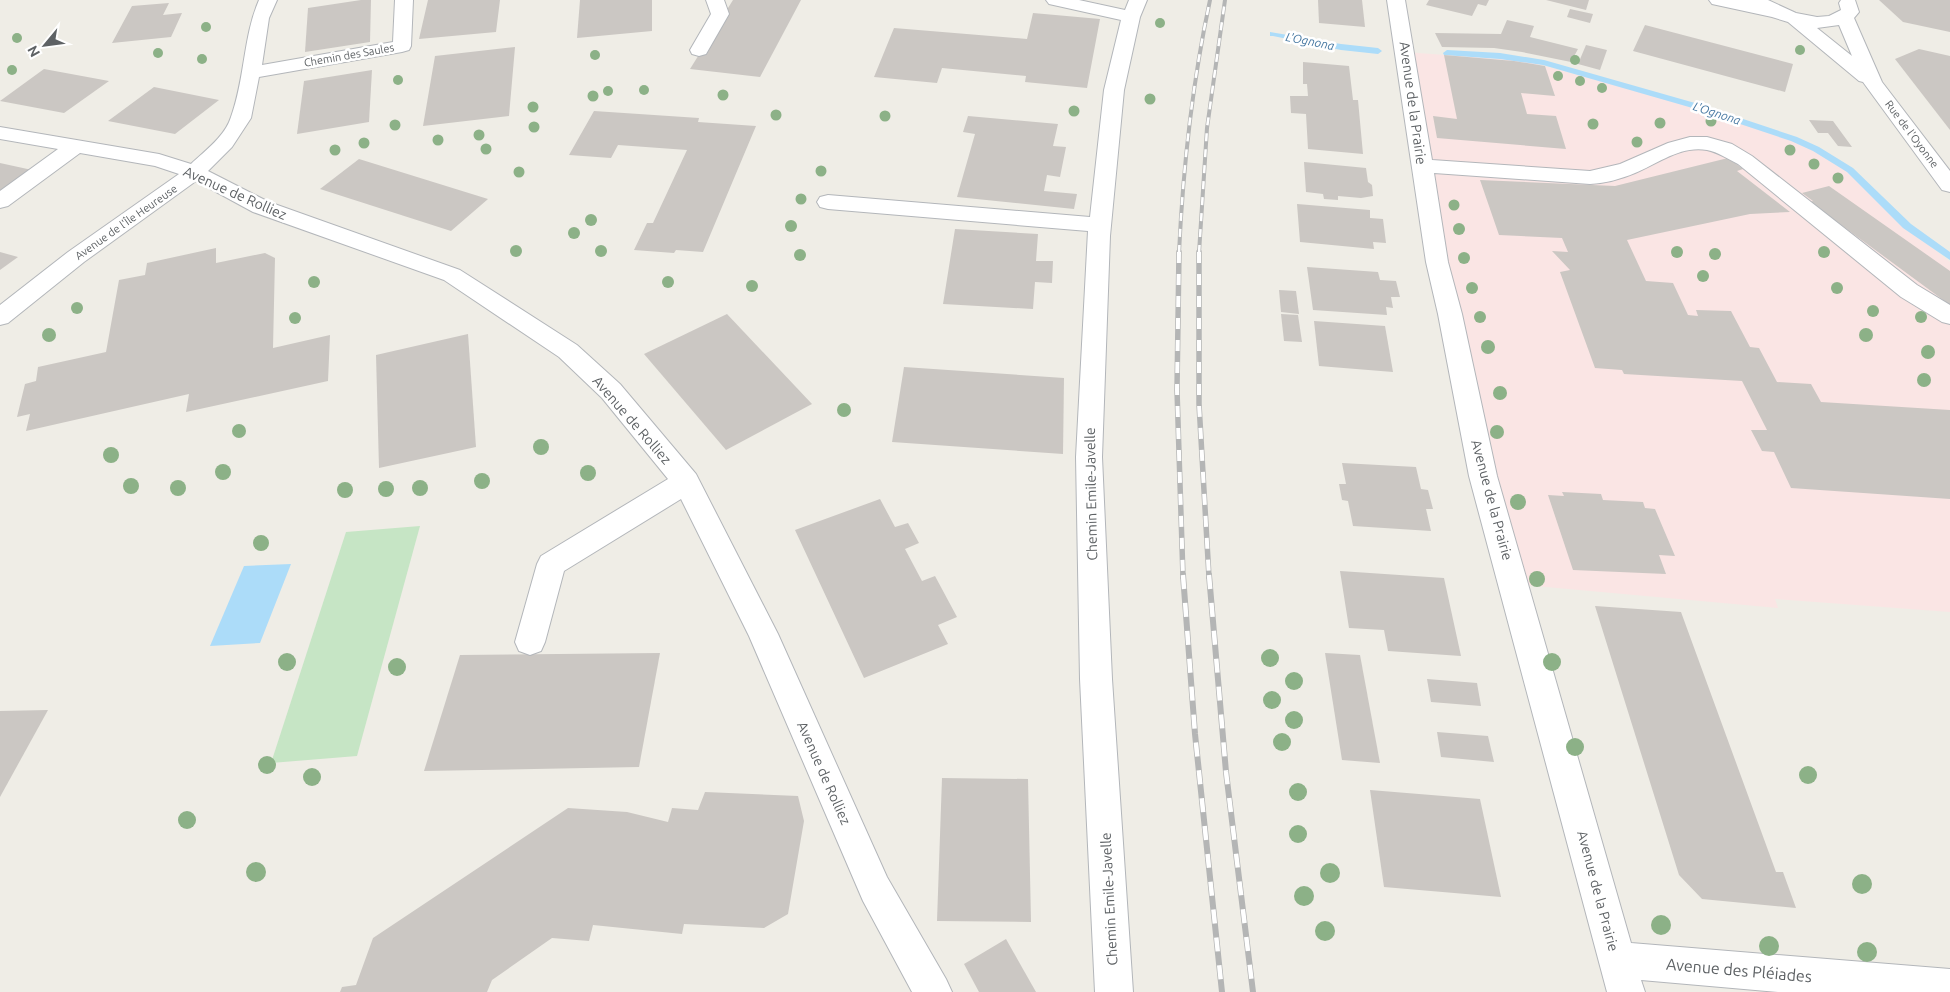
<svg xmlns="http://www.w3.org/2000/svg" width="1950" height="992" font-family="Ubuntu,sans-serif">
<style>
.medical{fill:#fae5e4}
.green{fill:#c6e5c5}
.water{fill:#acdcf9}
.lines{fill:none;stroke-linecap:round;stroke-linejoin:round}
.stream{fill:#acdcf9;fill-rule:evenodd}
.building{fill:#cbc7c3}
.minor-casing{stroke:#b3b6ba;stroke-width:2}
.minor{fill:#fff;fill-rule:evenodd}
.rail-far2-casing{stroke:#b4b5b5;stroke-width:4}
.rail-far1-casing{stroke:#b4b5b5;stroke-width:5.5}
.rail-casing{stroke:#b4b5b5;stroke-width:6}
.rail-far2{stroke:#fff;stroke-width:2.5;stroke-dasharray:8;stroke-linecap:butt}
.rail-far1{stroke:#fff;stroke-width:4;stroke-dasharray:11;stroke-linecap:butt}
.rail{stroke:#fff;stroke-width:4.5;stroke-dasharray:14;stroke-linecap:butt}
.tree{fill:#8cb187}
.labels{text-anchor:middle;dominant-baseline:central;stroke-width:5;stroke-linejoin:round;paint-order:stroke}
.far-street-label{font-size:11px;fill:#5e6265;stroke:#fff}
.far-water-label{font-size:12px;font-style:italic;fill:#4678a2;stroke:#fff}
.street-label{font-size:14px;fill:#5e6265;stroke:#fff}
.near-street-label{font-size:16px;fill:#5e6265;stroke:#fff}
</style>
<rect width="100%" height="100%" fill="#efede6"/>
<polygon class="medical" points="1405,52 1526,61 1691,106 1790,139 1838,163 1858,179 1906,227 1950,262 1950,612 1775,599 1778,608 1514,584 1483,476"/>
<polygon class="green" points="420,526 357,756 271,763 346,532"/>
<polygon class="water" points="291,564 260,643 210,646 244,566"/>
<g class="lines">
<g class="stream">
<polygon points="1270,32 1341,44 1378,48 1382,51 1378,54 1341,50 1273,36 1270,36"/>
<polygon points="1447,50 1500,53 1544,60 1695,103 1797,137 1819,147 1853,168 1911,224 1950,252 1950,260 1903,228 1847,172 1813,151 1791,141 1689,107 1543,65 1500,59 1444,55 1443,53"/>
</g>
</g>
<g class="building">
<polygon points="361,0 371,0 370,42 305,52 308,8"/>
<polygon points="428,0 500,0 496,32 419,39"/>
<polygon points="580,0 652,0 652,31 577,38"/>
<polygon points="733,0 801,0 760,77 690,69"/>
<polygon points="1318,0 1362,0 1365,27 1319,23"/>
<polygon points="1429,0 1489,0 1486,6 1478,4 1472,16 1426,5"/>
<polygon points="1546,0 1589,0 1586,10"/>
<polygon points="1879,0 1950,0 1950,32 1903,22"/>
<polygon points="169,3 163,15 182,13 171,37 112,43 132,6"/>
<polygon points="1570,9 1593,14 1590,23 1567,17"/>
<polygon points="1033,13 1100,19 1087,88 1025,82 1026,76 942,68 937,83 874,77 894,28 1027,39"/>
<polygon points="1507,20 1534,26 1530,37 1578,49 1571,62 1522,52 1494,48 1442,47 1435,33 1501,34"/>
<polygon points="1645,25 1793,64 1785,92 1633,51"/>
<polygon points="1586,45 1607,50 1600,70 1578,64"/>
<polygon points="515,47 509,116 423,126 435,56"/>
<polygon points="1919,49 1950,56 1950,130 1895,59"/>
<polygon points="1444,55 1514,61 1545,66 1555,96 1521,93 1527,114 1556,116 1566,149 1437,138 1433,116 1457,119"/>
<polygon points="1303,62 1349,66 1353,100 1358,100 1363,154 1308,149 1306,114 1291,113 1290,96 1308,96 1307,84 1303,84"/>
<polygon points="44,69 109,81 64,113 0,101"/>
<polygon points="372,70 369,122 297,134 304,81"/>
<polygon points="154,87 219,100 175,134 108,121"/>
<polygon points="594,111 699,118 698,122 756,126 703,252 676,250 674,253 634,250 647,223 653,223 687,150 618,145 611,158 569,155"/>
<polygon points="968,116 1058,124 1053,146 1066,147 1060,177 1047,175 1044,191 1077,194 1074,209 957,197 975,134 963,132"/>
<polygon points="1809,120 1833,121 1852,147 1838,146 1828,133 1818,133"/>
<polygon points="1728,158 1743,169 1737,171 1790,212 1750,214 1627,240 1646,281 1673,283 1688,315 1698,316 1696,310 1731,311 1750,347 1759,348 1777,382 1811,384 1821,402 1950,410 1950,499 1791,488 1774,452 1762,451 1751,430 1767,430 1742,381 1624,374 1622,370 1595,368 1560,272 1570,270 1552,251 1568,252 1562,238 1499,235 1480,180 1615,186"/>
<polygon points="359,159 488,199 451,231 320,189"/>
<polygon points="1304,162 1366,168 1368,182 1372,185 1373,196 1361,198 1338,196 1338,200 1324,199 1323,194 1306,192"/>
<polygon points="0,163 32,170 0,193"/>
<polygon points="1829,186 1950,271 1950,305 1810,202 1813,201 1802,193"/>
<polygon points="1297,204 1370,210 1370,218 1383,219 1386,243 1373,242 1374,249 1300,242"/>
<polygon points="955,229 1038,234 1036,261 1053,261 1052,283 1035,282 1033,309 943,304"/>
<polygon points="216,248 216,263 265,253 275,258 273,348 330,335 328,381 186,412 189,394 26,431 30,414 17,417 25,384 36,381 38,367 106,352 119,280 145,275 147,263"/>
<polygon points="0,252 18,257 0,270"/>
<polygon points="1307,267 1378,272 1380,280 1396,281 1400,297 1391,297 1393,308 1386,307 1387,315 1313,310"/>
<polygon points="1279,290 1296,291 1299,314 1281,312"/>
<polygon points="727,314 812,404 726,450 644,354"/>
<polygon points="1281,314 1298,315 1302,342 1284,341"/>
<polygon points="1314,321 1385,326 1393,372 1319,366"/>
<polygon points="468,334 476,447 379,468 376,355"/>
<polygon points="904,367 1064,378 1063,454 892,442"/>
<polygon points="1342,463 1416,467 1421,489 1428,490 1433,509 1426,509 1431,531 1353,526 1348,501 1342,500 1339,484 1346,484"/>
<polygon points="1562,492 1601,494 1603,500 1643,502 1645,508 1655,509 1675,556 1659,555 1666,574 1573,570 1548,495 1564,496"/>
<polygon points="880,499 895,527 908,523 919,543 905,549 922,581 935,576 957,617 938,625 948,644 864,678 795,530"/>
<polygon points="1340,571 1444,578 1461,656 1388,651 1384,630 1349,628"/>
<polygon points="1595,606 1681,612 1776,872 1783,872 1796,908 1702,899 1679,875"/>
<polygon points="660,653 639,767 424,771 460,655"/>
<polygon points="1325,653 1360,655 1380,763 1342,760"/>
<polygon points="1427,679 1477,683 1481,706 1431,702"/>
<polygon points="48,710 0,797 0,711"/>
<polygon points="1437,732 1488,736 1494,762 1441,757"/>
<polygon points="942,778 1028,779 1031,922 937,921"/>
<polygon points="1370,790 1480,799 1501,897 1384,887"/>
<polygon points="705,792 798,796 804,821 788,914 764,928 684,924 682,934 593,925 589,941 552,938 492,980 487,992 340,992 342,987 356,985 373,938 568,808 627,812 668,822 672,808 698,810"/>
<polygon points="1006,939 1036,992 979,992 964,964"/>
</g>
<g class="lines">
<g class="minor-casing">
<g id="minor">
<path d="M259 0H277L269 18 262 65 393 42 395 0H413L411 46 409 50 402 52 259 77 251 118 232 147 208 171 269 202 460 270 577 345 620 384 696 474 778 634 887 877 946 979 952 992H912L863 901 749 636 681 499 564 571 545 642 541 651 530 655 519 651 515 642 537 564 541 556 668 479 602 398 559 357 444 280 253 212 196 181 84 262 8 323 0 325V305L68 252 179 174 155 166 80 153 8 206 0 208V191L58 149 0 139V127L159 154 191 164C206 150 225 136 231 117 245 79 243 37 259 0Z"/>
<polygon points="706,0 724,0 729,14 706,54 699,56 692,54 690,50 711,14"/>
<polygon points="1046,0 1079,0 1125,10 1129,0 1147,0 1140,17 1124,90 1110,236 1102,457 1112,679 1133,992 1095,992 1080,679 1076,457 1088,231 828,209 820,207 817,202 820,197 828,195 1090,217 1104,90 1121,20 1049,4"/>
<path d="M1387 0H1405L1432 160 1590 171 1620 164 1668 143 1690 137H1707L1732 144 1752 156 1917 285 1950 305V324L1942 322 1901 297 1738 164C1728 159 1718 152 1707 150 1681 145 1657 164 1635 173 1621 179 1606 183 1590 184L1434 173 1448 262 1462 314 1497 476 1631 943 1950 969V992H1778L1641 980 1645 992H1607L1469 476 1438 314 1426 262Z"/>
<path d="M1709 0H1768L1796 13 1817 17 1829 16 1841 10 1839 3 1841 0H1855L1859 12 1854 18 1882 82 1950 171V192L1942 190 1863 82 1859 81 1788 22 1772 17 1712 4ZM1839 25 1852 56 1817 28Z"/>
</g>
</g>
<use href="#minor" class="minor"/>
<g class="rail-far2-casing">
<g id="rail-far2">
<path d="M1179 253C1183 167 1192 84 1210 0"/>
<polyline points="1199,253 1207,128 1225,0"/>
</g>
</g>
<g class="rail-far1-casing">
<g id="rail-far1">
<polyline points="1179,252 1177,390 1183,577"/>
<polyline points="1199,252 1199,404 1209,577"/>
</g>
</g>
<g class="rail-casing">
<g id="rail">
<polyline points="1183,575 1195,734 1222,992"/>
<polyline points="1209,575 1226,772 1253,992"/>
</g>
</g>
<use href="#rail-far2" class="rail-far2"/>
<use href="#rail-far1" class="rail-far1"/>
<use href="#rail" class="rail"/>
</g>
<g class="tree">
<circle cx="1160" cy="23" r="5"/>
<circle cx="206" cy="27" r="5"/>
<circle cx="17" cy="38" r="5"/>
<circle cx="1800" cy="50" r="5"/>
<circle cx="158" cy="53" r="5"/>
<circle cx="595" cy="55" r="5"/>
<circle cx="202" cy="59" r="5"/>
<circle cx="1575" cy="60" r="5"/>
<circle cx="12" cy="70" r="5"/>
<circle cx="1558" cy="76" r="5"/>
<circle cx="398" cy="80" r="5"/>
<circle cx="1580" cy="81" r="5"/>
<circle cx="1602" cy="88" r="5"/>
<circle cx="644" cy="90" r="5"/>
<circle cx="608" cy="91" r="5"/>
<circle cx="723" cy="95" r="5.5"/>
<circle cx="593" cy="96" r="5.5"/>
<circle cx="1150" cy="99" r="5.5"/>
<circle cx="533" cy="107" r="5.5"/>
<circle cx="1074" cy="111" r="5.5"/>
<circle cx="776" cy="115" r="5.5"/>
<circle cx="885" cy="116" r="5.5"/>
<circle cx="1711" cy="121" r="5.5"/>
<circle cx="1660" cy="123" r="5.5"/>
<circle cx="1593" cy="124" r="5.5"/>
<circle cx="395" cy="125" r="5.5"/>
<circle cx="534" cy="127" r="5.5"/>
<circle cx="479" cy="135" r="5.5"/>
<circle cx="438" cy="140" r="5.5"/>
<circle cx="1637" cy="142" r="5.5"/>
<circle cx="364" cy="143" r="5.5"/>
<circle cx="486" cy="149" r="5.5"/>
<circle cx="335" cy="150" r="5.5"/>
<circle cx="1790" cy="150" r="5.5"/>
<circle cx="1814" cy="164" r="5.5"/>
<circle cx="821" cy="171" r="5.5"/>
<circle cx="519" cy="172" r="5.5"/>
<circle cx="1838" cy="178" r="5.5"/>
<circle cx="801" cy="199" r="5.5"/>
<circle cx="1454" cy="205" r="5.5"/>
<circle cx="591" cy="220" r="6"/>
<circle cx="791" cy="226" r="6"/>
<circle cx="1459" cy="229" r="6"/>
<circle cx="574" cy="233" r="6"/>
<circle cx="516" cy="251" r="6"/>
<circle cx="601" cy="251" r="6"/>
<circle cx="1677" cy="252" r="6"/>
<circle cx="1824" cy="252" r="6"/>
<circle cx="1715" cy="254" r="6"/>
<circle cx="800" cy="255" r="6"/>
<circle cx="1464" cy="258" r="6"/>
<circle cx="1703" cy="276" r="6"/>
<circle cx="314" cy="282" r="6"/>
<circle cx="668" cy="282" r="6"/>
<circle cx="752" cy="286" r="6"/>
<circle cx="1472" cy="288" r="6"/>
<circle cx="1837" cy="288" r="6"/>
<circle cx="77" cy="308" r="6"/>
<circle cx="1873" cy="311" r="6"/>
<circle cx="1480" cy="317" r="6"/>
<circle cx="1921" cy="317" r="6"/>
<circle cx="295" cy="318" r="6"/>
<circle cx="49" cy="335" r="7"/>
<circle cx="1866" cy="335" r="7"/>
<circle cx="1488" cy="347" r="7"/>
<circle cx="1928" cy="352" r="7"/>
<circle cx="1924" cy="380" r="7"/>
<circle cx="1500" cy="393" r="7"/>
<circle cx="844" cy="410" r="7"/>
<circle cx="239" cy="431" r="7"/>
<circle cx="1497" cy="432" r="7"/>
<circle cx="541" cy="447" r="8"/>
<circle cx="111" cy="455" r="8"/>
<circle cx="223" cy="472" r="8"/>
<circle cx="588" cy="473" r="8"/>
<circle cx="482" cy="481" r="8"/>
<circle cx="131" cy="486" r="8"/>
<circle cx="178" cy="488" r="8"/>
<circle cx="420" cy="488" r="8"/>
<circle cx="386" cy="489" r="8"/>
<circle cx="345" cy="490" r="8"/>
<circle cx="1518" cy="502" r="8"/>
<circle cx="261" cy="543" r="8"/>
<circle cx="1537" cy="579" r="8"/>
<circle cx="1270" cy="658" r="9"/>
<circle cx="287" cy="662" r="9"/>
<circle cx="1552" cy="662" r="9"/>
<circle cx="397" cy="667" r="9"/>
<circle cx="1294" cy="681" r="9"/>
<circle cx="1272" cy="700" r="9"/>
<circle cx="1294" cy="720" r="9"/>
<circle cx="1282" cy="742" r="9"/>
<circle cx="1575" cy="747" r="9"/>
<circle cx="267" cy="765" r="9"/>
<circle cx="1808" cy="775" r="9"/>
<circle cx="312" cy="777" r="9"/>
<circle cx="1298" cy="792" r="9"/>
<circle cx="187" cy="820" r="9"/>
<circle cx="1298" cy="834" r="9"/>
<circle cx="256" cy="872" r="10"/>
<circle cx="1330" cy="873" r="10"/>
<circle cx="1862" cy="884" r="10"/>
<circle cx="1304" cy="896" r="10"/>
<circle cx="1661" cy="925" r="10"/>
<circle cx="1325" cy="931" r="10"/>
<circle cx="1769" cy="946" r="10"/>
<circle cx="1867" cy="952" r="10"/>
</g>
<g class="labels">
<g class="far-street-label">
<text transform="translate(349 55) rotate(-10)">Chemin des Saules</text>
<text transform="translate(1912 134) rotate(53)">Rue de l'Oyonne</text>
<text transform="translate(126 222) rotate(-35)">Avenue de l'Île Heureuse</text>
</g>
<g class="far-water-label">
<text transform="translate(1310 41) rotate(11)">L'Ognona</text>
<text transform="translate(1717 113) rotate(18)">L'Ognona</text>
</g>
<g class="street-label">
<text transform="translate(1413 103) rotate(82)">Avenue de la Prairie</text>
<text transform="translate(235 193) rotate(24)">Avenue de Rolliez</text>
<text transform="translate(632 420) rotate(49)">Avenue de Rolliez</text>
<text transform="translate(1091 494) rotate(-91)">Chemin Emile-Javelle</text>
<text transform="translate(1492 500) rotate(75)">Avenue de la Prairie</text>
<text transform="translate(824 773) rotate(66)">Avenue de Rolliez</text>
<text transform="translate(1598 891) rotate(75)">Avenue de la Prairie</text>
<text transform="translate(1109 899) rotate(-93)">Chemin Emile-Javelle</text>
</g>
<g class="near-street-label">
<text transform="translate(1739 970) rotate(5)">Avenue des Pléiades</text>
</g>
</g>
<g transform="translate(45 45) rotate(241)" stroke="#ffffff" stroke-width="4" paint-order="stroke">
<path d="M0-4L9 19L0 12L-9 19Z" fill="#5e6265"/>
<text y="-8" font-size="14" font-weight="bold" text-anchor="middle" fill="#5e6265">N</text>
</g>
</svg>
